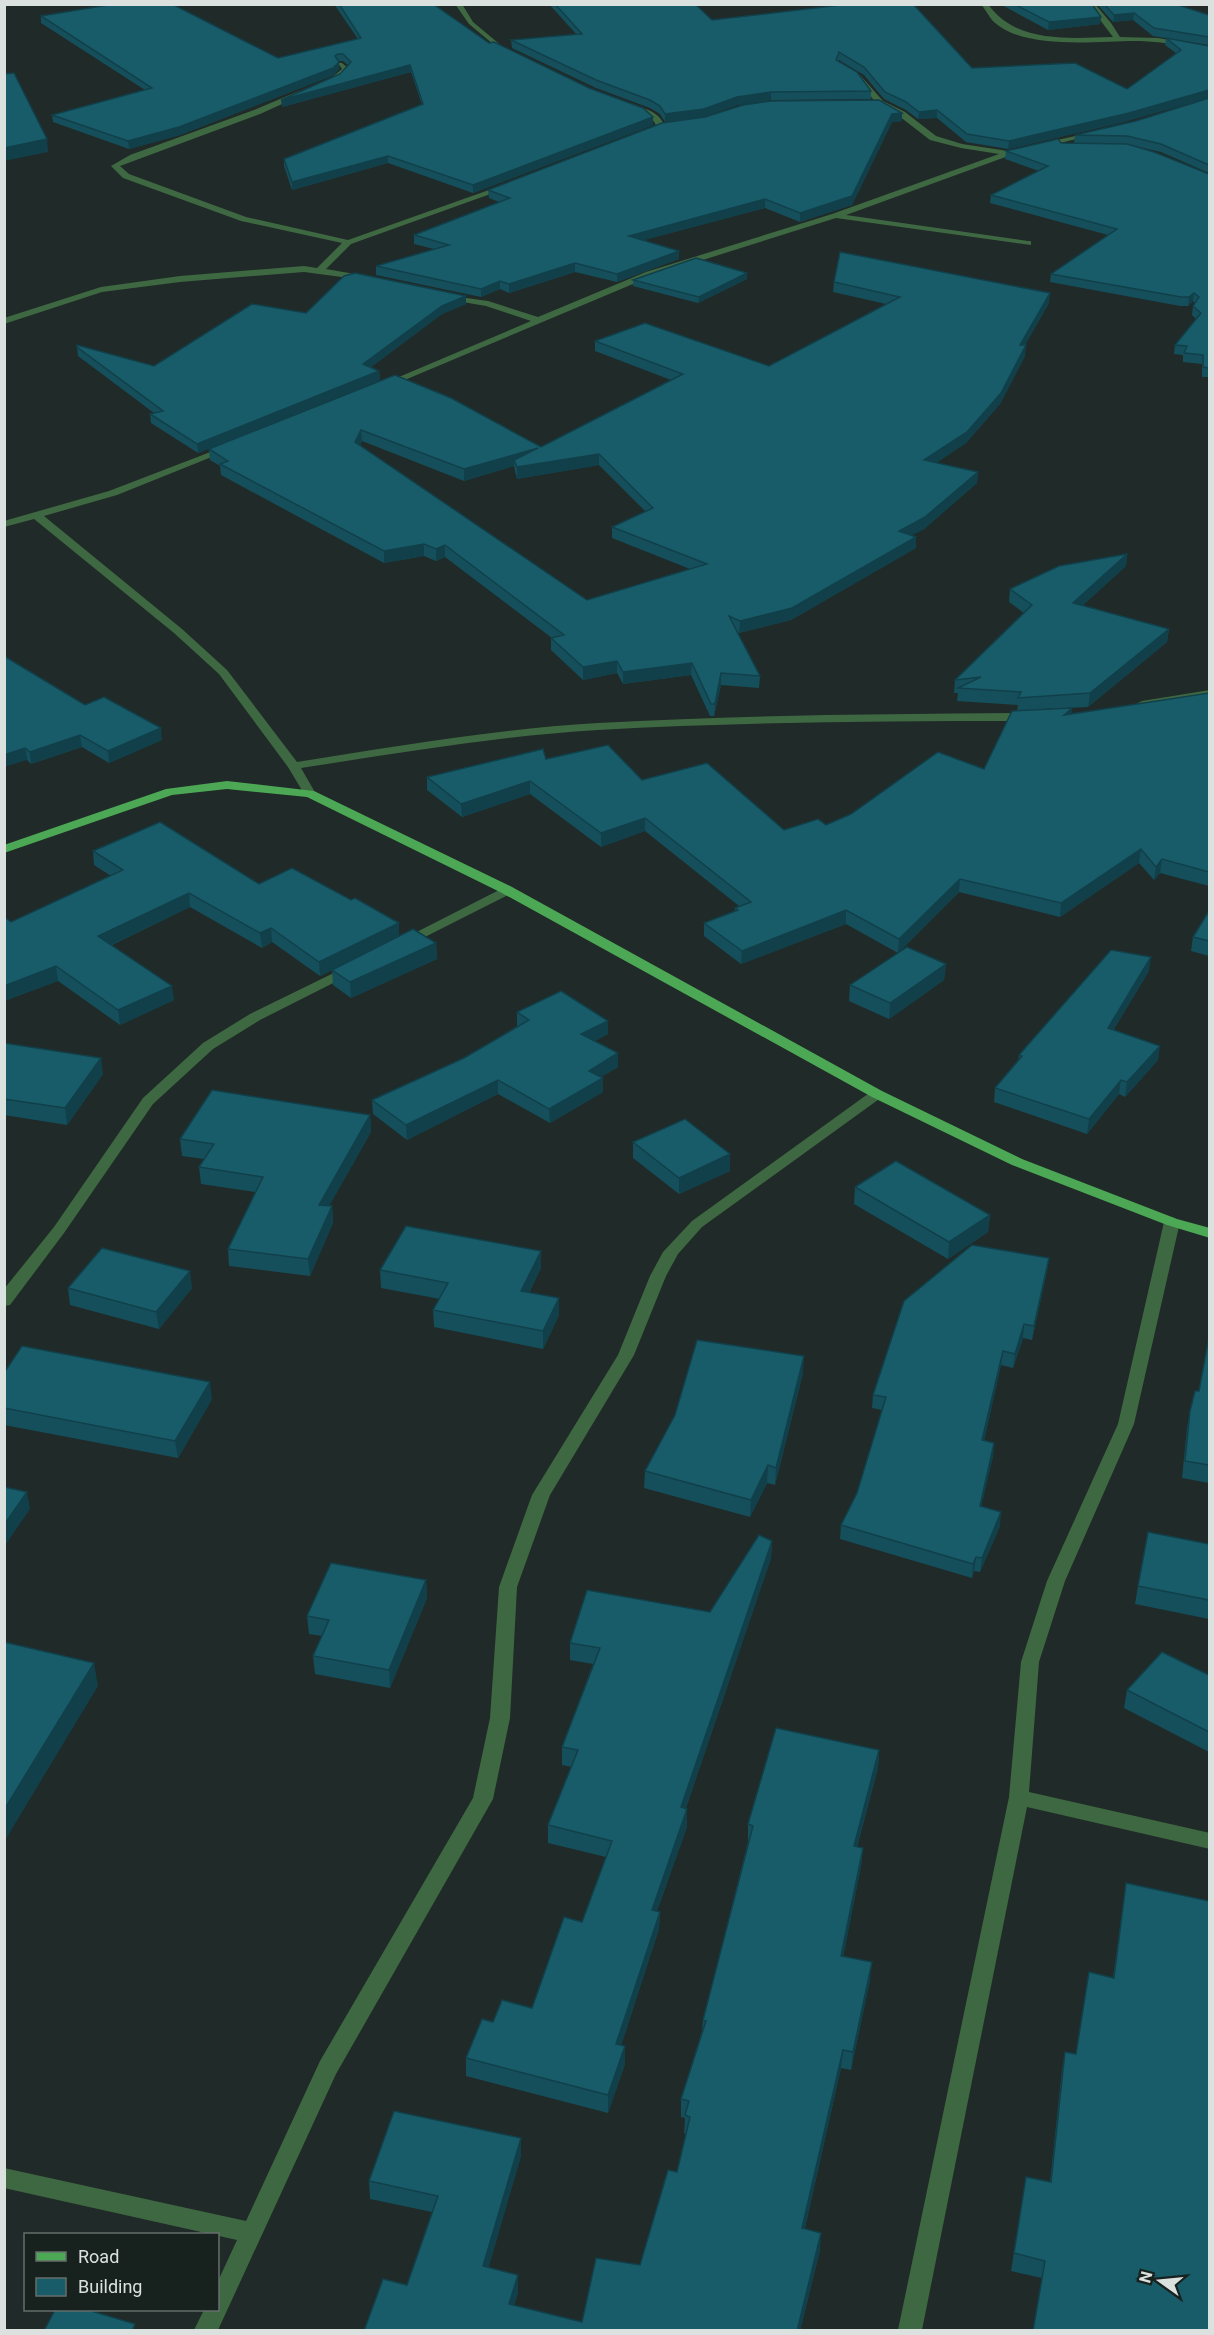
<svg xmlns="http://www.w3.org/2000/svg" width="1214" height="2335" font-family="Roboto,sans-serif">
<style>
.lines{fill:none;stroke-linecap:round;stroke-linejoin:round}
.minor{fill:#3e6841;fill-rule:evenodd}
.major{fill:#4ca855;fill-rule:evenodd}
.wall{fill:#154f5b;fill-rule:evenodd}
.shaded-wall{fill:#11404a}
.building{fill:#185c6a;stroke:#11404a;stroke-width:1.5;fill-rule:evenodd}
</style>
<rect width="100%" height="100%" fill="#202a28"/>
<g class="lines">
<g class="minor">
<polygon points="455,4 462,4 473,22 509,52 509,54 505,54 469,24"/>
<path d="M981 4H988C1016 44 1070 38 1113 37L1088 4H1095L1111 23 1120 37 1158 38 1210 47V51C1187 46 1164 42 1141 41 1100 40 1023 52 992 20 988 15 985 9 981 4Z"/>
<polygon points="338,63 342,63 349,69 334,81 330,81 330,79 342,69"/>
<polygon points="856,75 860,75 883,101 905,112 936,136 962,144 1008,151 1093,132 1097,134 1011,155 846,215 1028,241 1031,241 1031,245 836,218 652,276 388,387 380,385 531,321 486,306 445,299 445,295 488,301 538,317 646,272 832,214 999,154 961,148 930,140 899,116 877,105"/>
<polygon points="299,91 302,95 260,114 120,166 129,174 246,217 348,240 503,185 510,187 351,244 326,269 372,277 372,281 304,272 180,282 102,292 4,324 4,318 101,287 180,276 304,266 317,268 342,243 241,221 123,178 111,166 130,155 254,110"/>
<path d="M625 104C638 105 663 112 664 127L657 129C654 114 638 112 625 108Z"/>
<path d="M226 446 234 448 117 495 44 516 182 629 227 670 297 762C397 746 497 729 598 723 742 715 885 714 1029 713L1035 717 1029 721C885 721 742 722 598 730 498 736 400 753 301 768L316 794 314 797H306L288 767 219 674 174 633 34 519 4 527V521L109 491Z"/>
<polygon points="1210,690 1210,697 1142,707 1136,704 1142,701"/>
<polygon points="507,886 512,887 513,890 512,893 409,945 404,946 397,942"/>
<polygon points="350,965 355,966 357,969 355,972 260,1020 213,1049 153,1104 64,1233 10,1305 4,1306 4,1289 54,1227 143,1098 203,1043 250,1014"/>
<polygon points="877,1090 882,1091 884,1094 882,1097 702,1227 678,1254 666,1276 634,1355 550,1495 517,1587 510,1718 493,1799 336,2074 218,2330 194,2330 204,2310 218,2310 218,2281 237,2240 4,2188 4,2168 246,2221 320,2061 473,1798 490,1718 499,1587 532,1495 618,1355 650,1276 663,1252 692,1221 872,1091"/>
<polygon points="1172,1217 1180,1222 1134,1424 1065,1581 1039,1662 1029,1792 1210,1833 1210,1849 1027,1807 922,2330 898,2330 1009,1797 1021,1662 1047,1581 1118,1424 1164,1222"/>
</g>
<polygon class="major" points="227,781 314,791 512,887 882,1091 1022,1159 1177,1219 1210,1228 1210,1238 1167,1225 1012,1165 872,1097 502,893 307,797 227,789 172,795 4,853 4,845 166,789"/>
</g>
<g class="wall">
<polygon points="334,4 433,4 489,43 653,125 473,193 388,163 292,190 284,166 284,159 422,105 411,72 282,107 340,74 348,65 343,61 338,61 339,69 334,75 180,135 129,149 53,122 52,115 145,90 41,23 41,16 278,58 358,39"/>
<polygon points="549,4 695,4 712,20 972,68 1127,89 1176,53 1165,45 1166,38 1209,46 1128,121 1008,149 966,142 937,118 918,119 906,110 884,99 864,75 839,60 838,61 871,91 871,99 771,100 737,105 703,117 665,122 660,114 650,108 596,88 512,48 511,40 576,34"/>
<polygon points="1000,4 1092,4 1101,17 1100,24 1048,30"/>
<polygon points="1097,4 1175,4 1209,15 1209,45 1153,36 1133,20 1113,22"/>
<polygon points="1209,98 1209,173 1161,152 1126,144 1074,143 1075,135 1136,121"/>
<polygon points="902,113 902,121 892,122 852,205 800,222 765,208 644,240 679,251 679,259 617,282 575,272 509,293 500,289 481,297 376,275 376,266 434,249 414,244 414,235 499,202 489,198 488,190"/>
<polygon points="1061,143 1209,174 1209,377 1202,377 1202,364 1183,362 1183,355 1174,354 1175,345 1196,319 1192,315 1193,306 1195,303 1193,301 1188,306 1180,306 1050,282 1051,274 1108,235 990,203 991,195 1039,171 1005,159 1006,151"/>
<polygon points="747,279 698,303 633,286 633,280"/>
<path d="M834 282 1049 303 1025 345V356L1000 404 966 443 936 463 978 472 977 483 924 529 912 535 916 537V548L791 620 739 633 737 632 760 676 759 688 721 685 714 716H710L691 675 623 684 617 673 583 680 551 650V638H552L445 557 436 561 424 556 384 563 221 475 220 466 210 460 209 449 395 375 541 447 671 380 595 351V341L769 366 886 304 833 292ZM362 441 464 481 514 466 515 471 517 479 599 465 646 512 612 527V538L690 569 587 600 360 445Z"/>
<polygon points="466,304 442,314 371,367 379,371 380,380 198,453 151,423 150,414 154,413 78,356 77,347 154,366 306,313"/>
<polygon points="1127,554 1126,566 1083,605 1169,629 1167,642 1088,707 1043,709 1072,714 1209,693 1209,886 1160,873 1154,880 1139,863 1060,917 959,892 898,953 946,964 944,980 889,1019 849,1001 850,985 898,953 846,924 741,964 704,936 704,923 735,911 735,908 739,906 645,831 601,847 530,794 462,817 427,790 427,777 546,759 642,780 784,830 826,825 984,769 1017,710 1018,705 957,701 958,693 954,693 955,680 1024,613 1009,602 1010,589"/>
<polygon points="4,656 85,705 162,740 109,763 82,747 31,764 27,760"/>
<polygon points="93,851 259,884 399,936 436,943 437,959 351,998 333,985 332,970 320,976 272,942 262,948 190,907 112,945 174,1000 120,1025 58,981 4,1001 4,917 11,922 111,876 94,865"/>
<polygon points="1209,911 1209,956 1191,951 1193,937"/>
<polygon points="1149,971 1114,1029 1158,1060 1125,1097 1119,1094 1087,1134 994,1102 995,1088 1018,1061 1019,1055"/>
<polygon points="517,1012 608,1034 595,1041 618,1053 618,1067 601,1077 603,1078 603,1092 550,1123 498,1094 407,1140 373,1114 372,1100 464,1058 517,1026"/>
<polygon points="4,1043 103,1074 67,1125 4,1115"/>
<polygon points="370,1115 371,1132 329,1206 332,1206 333,1223 310,1276 229,1266 228,1249 255,1192 201,1184 199,1167 204,1159 182,1156 180,1139"/>
<polygon points="633,1142 730,1171 679,1194 633,1158"/>
<polygon points="855,1187 990,1215 988,1232 948,1259 854,1204"/>
<polygon points="1049,1258 1047,1271 1032,1340 1023,1338 1013,1368 1001,1365 984,1441 994,1443 993,1456 981,1506 1000,1526 980,1572 974,1571 972,1578 840,1539 841,1525 857,1493 882,1410 872,1408 873,1395"/>
<polygon points="541,1268 529,1293 559,1315 543,1349 434,1327 433,1310 440,1299 381,1288 380,1270"/>
<polygon points="68,1288 192,1288 159,1329 70,1305"/>
<polygon points="1209,1337 1209,1483 1182,1478 1187,1428 1190,1411 1199,1391"/>
<polygon points="4,1373 212,1399 178,1458 4,1425"/>
<polygon points="803,1373 775,1485 767,1483 750,1517 644,1488 645,1471"/>
<polygon points="772,1541 771,1558 686,1808 687,1827 657,1911 660,1912 659,1929 621,2045 625,2064 608,2113 466,2076 466,2058 493,2022 532,2008 582,1922 606,1857 548,1843 548,1825 572,1767 562,1765 562,1747 593,1664 570,1660 570,1643 710,1612"/>
<polygon points="1209,1544 1209,1619 1135,1604 1138,1586"/>
<polygon points="426,1580 427,1598 390,1688 315,1674 313,1656 322,1636 309,1634 307,1616"/>
<polygon points="1209,1675 1209,1752 1124,1708 1127,1690"/>
<polygon points="879,1750 878,1768 857,1847 863,1848 861,1866 843,1956 870,1980 851,2070 841,2068 805,2228 820,2250 800,2331 364,2331 407,2285 432,2212 370,2199 369,2181 521,2138 521,2156 488,2267 518,2293 514,2305 582,2322 640,2265 677,2172 686,2134 684,2133 685,2118 681,2117 681,2099 702,2031 703,2020 748,1842 748,1824"/>
<polygon points="1126,1883 1209,1901 1042,2278 1011,2271 1026,2177 1050,2182 1062,2070 1065,2052 1076,2054 1113,1978"/>
</g>
<g class="shaded-wall">
<polygon points="1134,13 1133,20 1113,22 1114,15"/>
<polygon points="1101,17 1100,24 1048,30 1049,22"/>
<polygon points="339,62 339,69 334,75 180,135 129,149 128,141"/>
<polygon points="410,65 411,72 282,107 281,100"/>
<polygon points="1209,90 1209,98 1128,121 1008,149 1009,141"/>
<polygon points="771,92 771,100 737,105 703,117 665,122 665,114 737,97"/>
<polygon points="937,110 937,118 918,119 919,112"/>
<polygon points="902,113 902,121 892,122 852,205 800,222 800,213 892,114"/>
<polygon points="653,117 653,125 473,193 473,185"/>
<polygon points="47,139 48,152 4,161 4,148"/>
<polygon points="388,156 388,163 292,190 292,182"/>
<polygon points="765,199 765,208 629,244 629,236"/>
<polygon points="679,251 679,259 617,282 617,274"/>
<polygon points="575,263 575,272 509,293 509,284"/>
<polygon points="747,273 747,279 698,303 699,297"/>
<polygon points="500,281 500,289 481,297 481,289"/>
<polygon points="1050,293 1049,303 1019,355 1020,345"/>
<polygon points="1194,293 1193,301 1188,306 1189,297"/>
<polygon points="466,296 466,304 442,314 363,373 363,364 442,306"/>
<polygon points="1026,345 1025,356 1000,404 966,443 924,471 924,460"/>
<polygon points="379,371 380,380 198,453 197,444"/>
<polygon points="361,430 362,441 355,453 355,442"/>
<polygon points="538,448 514,460 514,466 464,481 464,469"/>
<polygon points="599,454 599,465 517,479 517,467"/>
<polygon points="978,472 977,483 924,529 899,542 899,531"/>
<polygon points="916,537 916,548 791,620 739,633 740,621"/>
<polygon points="424,544 424,556 384,563 384,551"/>
<polygon points="445,545 445,557 436,561 436,549"/>
<polygon points="1127,554 1126,566 1072,615 1073,603"/>
<polygon points="1169,629 1167,642 1088,707 1090,693"/>
<polygon points="617,661 617,673 583,680 583,667"/>
<polygon points="692,663 691,675 623,684 623,672"/>
<polygon points="721,673 721,685 714,716 715,704"/>
<polygon points="1072,708 1071,721 1064,715"/>
<polygon points="161,728 162,740 109,763 108,751"/>
<polygon points="80,735 82,747 31,764 30,752"/>
<polygon points="25,748 27,760 4,767 4,755"/>
<polygon points="530,781 530,794 462,817 461,804"/>
<polygon points="645,818 645,831 601,847 601,833"/>
<polygon points="1141,849 1139,863 1060,917 1061,903"/>
<polygon points="1162,859 1160,873 1154,880 1156,867"/>
<polygon points="960,879 959,892 898,953 899,939"/>
<polygon points="189,893 190,907 100,950 98,936"/>
<polygon points="846,910 846,924 741,964 742,951"/>
<polygon points="399,923 399,937 320,976 319,962"/>
<polygon points="271,928 272,942 262,948 260,933"/>
<polygon points="436,943 437,959 351,998 350,982"/>
<polygon points="1151,957 1149,971 1106,1042 1108,1028"/>
<polygon points="946,964 944,980 889,1019 890,1003"/>
<polygon points="56,966 58,981 4,1001 4,986"/>
<polygon points="172,986 174,1000 120,1025 118,1010"/>
<polygon points="608,1021 608,1034 581,1048 581,1034"/>
<polygon points="1160,1046 1158,1060 1125,1097 1127,1082"/>
<polygon points="618,1053 618,1067 589,1084 589,1071"/>
<polygon points="101,1058 103,1074 67,1125 65,1108"/>
<polygon points="603,1078 603,1092 550,1123 549,1109"/>
<polygon points="498,1080 498,1094 407,1140 406,1125"/>
<polygon points="1121,1080 1119,1094 1087,1134 1089,1119"/>
<polygon points="370,1115 371,1132 320,1222 319,1205"/>
<polygon points="730,1154 730,1171 679,1194 679,1178"/>
<polygon points="4,1187 6,1198 4,1201"/>
<polygon points="332,1206 333,1223 310,1276 308,1259"/>
<polygon points="990,1215 988,1232 948,1259 949,1242"/>
<polygon points="541,1251 541,1268 521,1308 521,1291"/>
<polygon points="1049,1258 1047,1271 1032,1340 1034,1326"/>
<polygon points="190,1271 192,1288 159,1329 156,1312"/>
<polygon points="559,1298 559,1315 543,1349 543,1331"/>
<polygon points="1024,1324 1023,1338 1013,1368 1015,1354"/>
<polygon points="1003,1351 1001,1365 981,1454 982,1440"/>
<polygon points="804,1356 803,1373 775,1485 776,1468"/>
<polygon points="210,1382 212,1399 178,1458 175,1441"/>
<polygon points="994,1443 993,1456 978,1520 980,1506"/>
<polygon points="768,1465 767,1483 750,1517 751,1500"/>
<polygon points="27,1492 30,1509 4,1547 4,1525"/>
<polygon points="1001,1512 1000,1526 980,1572 982,1558"/>
<polygon points="772,1541 771,1558 680,1825 681,1807"/>
<polygon points="976,1557 974,1571 972,1578 973,1564"/>
<polygon points="426,1580 427,1598 390,1688 389,1670"/>
<polygon points="94,1663 98,1686 4,1842 4,1810"/>
<polygon points="879,1750 878,1768 852,1864 854,1846"/>
<polygon points="687,1809 687,1827 651,1927 652,1910"/>
<polygon points="863,1848 861,1866 840,1974 841,1956"/>
<polygon points="660,1912 659,1929 616,2062 616,2044"/>
<polygon points="872,1962 870,1980 851,2070 853,2052"/>
<polygon points="625,2046 625,2064 608,2113 608,2095"/>
<polygon points="843,2050 841,2068 801,2245 802,2228"/>
<polygon points="521,2138 521,2156 484,2284 483,2266"/>
<polygon points="821,2233 820,2250 800,2331 797,2331"/>
<polygon points="518,2275 518,2293 509,2321 509,2304"/>
</g>
<g class="building">
<polygon points="114,4 172,4 278,58 361,38 339,4 433,4 489,43 494,42 589,88 643,108 653,117 473,185 388,156 292,182 284,159 423,104 410,65 281,100 340,74 351,62 343,54 338,54 335,56 339,62 333,68 179,127 128,141 52,115 152,88 41,16"/>
<polygon points="555,4 695,4 712,20 849,4 913,4 972,68 1075,63 1127,89 1181,50 1166,38 1209,46 1209,90 1129,113 1009,141 967,134 937,110 919,112 906,102 885,92 864,67 839,52 836,60 857,72 871,91 771,92 737,97 704,109 665,114 660,106 650,100 596,80 511,40 582,34"/>
<polygon points="1014,4 1092,4 1101,17 1049,22"/>
<polygon points="1104,4 1175,4 1209,15 1209,37 1154,28 1134,13 1114,15"/>
<polygon points="14,73 47,139 4,148 4,74"/>
<polygon points="1209,98 1209,165 1161,144 1127,136 1075,135 1136,121"/>
<polygon points="879,100 902,113 892,114 852,196 800,213 765,199 629,236 679,251 617,274 575,263 509,284 500,281 481,289 376,266 449,245 414,235 510,198 488,190 662,123 705,117 743,105 771,101"/>
<polygon points="1058,139 1061,143 1127,144 1154,152 1209,174 1209,368 1203,367 1203,355 1184,353 1187,346 1175,345 1201,313 1193,306 1199,297 1194,293 1189,297 1181,297 1051,274 1117,229 991,195 1048,166 1006,151"/>
<path d="M840 252 1050 293 1020 345H1026L1001 393 967 432 924 460 978 472 925 517 899 531 916 537 792 608 740 621 729 616 760 676 721 673 715 704H711L692 663 623 672 617 661 583 667 551 638 564 635 445 545 436 549 424 544 384 551 220 464 228 461 209 449 395 375 451 398 541 447 683 374 595 341 645 323 769 366 900 297 834 282ZM361 430 464 469 538 448 514 460 517 467 599 454 653 508 612 527 707 564 587 600 355 442Z"/>
<polygon points="696,258 747,273 699,297 633,280"/>
<polygon points="355,273 466,296 442,306 363,364 379,371 197,444 150,414 163,411 77,347 77,345 154,366 252,304 306,313 344,276"/>
<polygon points="1127,554 1073,603 1169,629 1090,693 1018,698 1021,692 958,688 981,677 955,680 1032,605 1010,589 1059,566"/>
<polygon points="4,656 85,705 104,697 161,728 108,751 80,735 30,752 25,748 4,755"/>
<polygon points="1209,693 1209,872 1162,859 1156,867 1141,849 1061,903 960,879 899,939 846,910 742,951 704,923 738,910 735,908 751,902 645,818 601,833 530,781 461,804 427,777 543,749 546,759 608,745 642,780 707,763 784,830 818,819 826,825 851,814 938,752 984,769 1012,711 1072,708 1064,715"/>
<polygon points="160,822 259,884 292,868 351,900 355,898 399,923 319,962 271,928 260,933 189,893 98,936 172,986 118,1010 56,966 4,986 4,917 11,922 123,870 93,851"/>
<polygon points="1209,911 1209,941 1193,937"/>
<polygon points="413,929 436,943 350,982 332,970"/>
<polygon points="907,947 946,964 890,1003 850,985"/>
<polygon points="1111,950 1151,957 1108,1028 1160,1046 1127,1082 1121,1080 1089,1119 995,1088 1022,1056 1019,1055"/>
<polygon points="561,991 608,1021 581,1034 618,1053 589,1071 603,1078 549,1109 498,1080 406,1125 372,1100 464,1058 529,1020 517,1012"/>
<polygon points="4,1043 101,1058 65,1108 4,1099"/>
<polygon points="212,1090 370,1115 319,1205 332,1206 308,1259 228,1249 263,1177 199,1167 214,1144 180,1139"/>
<polygon points="685,1119 730,1154 679,1178 633,1142"/>
<polygon points="896,1161 990,1215 949,1242 855,1187"/>
<polygon points="406,1226 541,1251 521,1291 559,1298 543,1331 433,1310 448,1283 380,1270"/>
<polygon points="972,1245 1049,1258 1034,1326 1024,1324 1015,1354 1003,1351 982,1440 994,1443 980,1506 1001,1512 982,1558 976,1557 973,1564 841,1525 857,1493 886,1397 873,1395 904,1301"/>
<polygon points="102,1248 190,1271 156,1312 68,1288"/>
<polygon points="1209,1337 1209,1465 1185,1461 1190,1411 1195,1391 1199,1391"/>
<polygon points="697,1340 804,1356 776,1468 768,1465 751,1500 645,1471 675,1415"/>
<polygon points="22,1346 210,1382 175,1441 4,1408 4,1373"/>
<polygon points="4,1487 27,1492 4,1525"/>
<polygon points="1148,1532 1209,1544 1209,1600 1138,1586"/>
<polygon points="759,1535 772,1541 681,1807 687,1809 652,1910 660,1912 616,2044 625,2046 608,2095 466,2058 482,2019 493,2022 502,2000 532,2008 564,1917 582,1922 612,1841 548,1825 578,1750 562,1747 600,1648 570,1643 587,1590 710,1612"/>
<polygon points="331,1563 426,1580 389,1670 313,1656 329,1620 307,1616"/>
<polygon points="4,1642 94,1663 4,1810"/>
<polygon points="1162,1652 1209,1675 1209,1732 1127,1690"/>
<polygon points="776,1728 879,1750 854,1846 863,1848 841,1956 872,1962 853,2052 843,2050 802,2228 821,2233 797,2331 364,2331 383,2279 407,2285 438,2196 369,2181 394,2111 521,2138 483,2266 518,2275 509,2304 582,2322 596,2258 640,2265 668,2170 677,2172 690,2117 685,2115 689,2101 681,2099 706,2021 703,2020 753,1826 748,1824"/>
<polygon points="1126,1883 1209,1901 1209,2331 1033,2331 1045,2261 1014,2253 1026,2177 1051,2182 1065,2052 1076,2054 1089,1972 1114,1978"/>
<polygon points="55,2310 88,2310 135,2324 132,2331 44,2331"/>
</g>
<rect width="1214" height="2335" fill="none" stroke="#dae1df" stroke-width="12"/>
<rect x="24" y="2233" width="195" height="78" fill="#17211e" stroke="#656e6b" stroke-width="1.5"/>
<rect x="36" y="2252" width="30" height="9" fill="#4ca855" stroke="#656e6b" stroke-width="1.5"/>
<text x="78" y="2263" font-size="18" fill="#dae1df">Road</text>
<rect x="36" y="2278" width="30" height="18" fill="#185c6a" stroke="#656e6b" stroke-width="1.5"/>
<text x="78" y="2293" font-size="18" fill="#dae1df">Building</text>
<g transform="translate(1160 2281) rotate(285)" stroke="#17211e" stroke-width="4.5" paint-order="stroke">
<path d="M0-4.5L10 22L0 15L-10 22Z" fill="#dae1df"/>
<text y="-9" font-size="16" font-weight="bold" text-anchor="middle" fill="#dae1df">N</text>
</g>
</svg>
